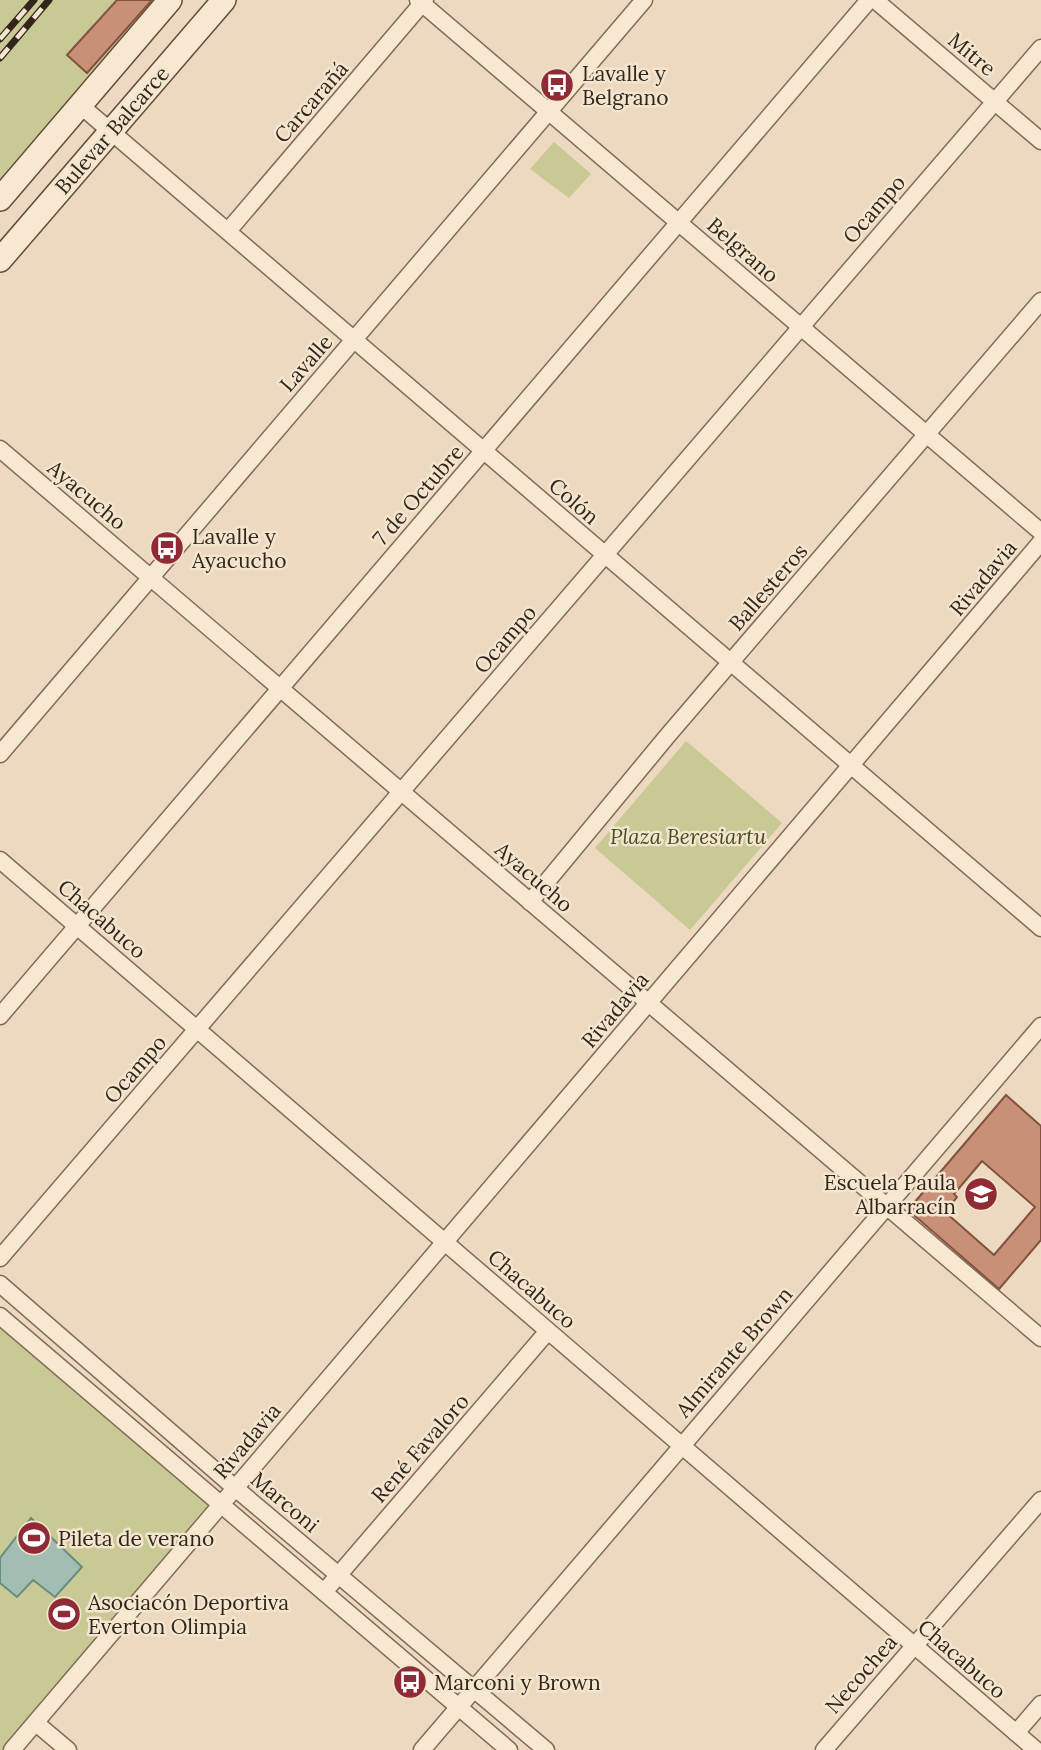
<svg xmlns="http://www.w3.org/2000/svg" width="1041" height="1750" font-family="Lora,serif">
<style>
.green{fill:#c8c994}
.water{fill:#a2beb3;stroke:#6a8b7f;stroke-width:2}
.building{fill:#c89076;stroke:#82523f;stroke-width:2;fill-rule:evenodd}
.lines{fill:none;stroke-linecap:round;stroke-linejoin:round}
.minor-casing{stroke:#836b58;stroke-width:19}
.secondary-casing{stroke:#654c3c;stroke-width:26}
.minor{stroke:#f7e8d2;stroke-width:16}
.secondary{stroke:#f7e8d2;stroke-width:23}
.rail-casing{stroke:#33251c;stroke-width:7}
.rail{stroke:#f3e5ce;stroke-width:4.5;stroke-dasharray:13;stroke-linecap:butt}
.labels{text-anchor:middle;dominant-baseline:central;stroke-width:5;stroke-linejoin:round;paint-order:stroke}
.street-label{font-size:21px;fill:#33251c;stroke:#f3e5ce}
.poi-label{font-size:21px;fill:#33251c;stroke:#f3e5ce;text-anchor:start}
.park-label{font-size:21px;font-style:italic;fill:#494f24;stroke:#f3e5ce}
</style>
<rect width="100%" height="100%" fill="#ecd9bf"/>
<g class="green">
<polygon points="0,0 170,0 0,199"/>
<polygon points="554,142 591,174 569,198 530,169"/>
<polygon points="686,741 782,823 690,930 595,848"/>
<polygon points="0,1316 221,1505 12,1750 0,1750"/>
</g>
<polygon class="water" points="31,1518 82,1567 55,1597 33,1580 17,1597 0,1583 0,1558"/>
<g class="building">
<polygon points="117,0 152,0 87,73 67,55"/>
<path d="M1006 1095 1041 1126V1240L999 1289 908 1210ZM982 1161 1035 1207 994 1255 945 1212 957 1197 954 1194Z"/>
</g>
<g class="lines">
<g class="minor-casing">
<g id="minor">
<polyline points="418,0 1041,532"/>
<polyline points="875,0 1041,141"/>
<polyline points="80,105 1041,928"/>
<polyline points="228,231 425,0"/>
<polyline points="0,449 1041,1338"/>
<polyline points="0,754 644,0"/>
<polyline points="0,860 1036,1750"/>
<polyline points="530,902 669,734 1041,301"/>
<polyline points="0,1016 869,0"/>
<polyline points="0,1258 1041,48"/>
<polyline points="0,1284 234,1487 546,1750"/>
<polyline points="0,1316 509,1750"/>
<polyline points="324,1592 548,1331"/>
<polyline points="36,1723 68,1750"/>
<polyline points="1016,1733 1041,1704"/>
<polyline points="12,1750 1041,542"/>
<polyline points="422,1750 1041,1026"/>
<polyline points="824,1750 1041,1500"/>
</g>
</g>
<g class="secondary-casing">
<g id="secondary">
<polyline points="0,199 170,0"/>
<polyline points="0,260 224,0"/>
</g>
</g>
<use href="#minor" class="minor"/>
<use href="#secondary" class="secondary"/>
<g class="rail-casing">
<g id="rail">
<polyline points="0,39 34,0"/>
<polyline points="0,58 49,0"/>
</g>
</g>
<use href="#rail" class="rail"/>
</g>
<defs>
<g id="bus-disc" transform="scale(1.75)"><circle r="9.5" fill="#902b36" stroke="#f3e5ce"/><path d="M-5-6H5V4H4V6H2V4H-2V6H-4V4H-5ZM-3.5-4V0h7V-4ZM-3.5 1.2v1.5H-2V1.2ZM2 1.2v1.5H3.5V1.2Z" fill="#fff"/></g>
<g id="school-disc" transform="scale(1.75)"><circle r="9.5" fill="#902b36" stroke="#f3e5ce"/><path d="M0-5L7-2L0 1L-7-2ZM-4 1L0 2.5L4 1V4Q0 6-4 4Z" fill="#fff"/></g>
<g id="stadium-disc" transform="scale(1.75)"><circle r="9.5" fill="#902b36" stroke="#f3e5ce"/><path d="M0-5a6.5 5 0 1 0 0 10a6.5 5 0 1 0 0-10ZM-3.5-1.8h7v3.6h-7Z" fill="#fff"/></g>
</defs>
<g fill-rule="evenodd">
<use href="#bus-disc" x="557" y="85"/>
<use href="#bus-disc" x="167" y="548"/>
<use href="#school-disc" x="981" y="1194"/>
<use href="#stadium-disc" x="34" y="1538"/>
<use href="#stadium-disc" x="64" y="1614"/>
<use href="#bus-disc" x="410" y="1682"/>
</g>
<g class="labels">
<g class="street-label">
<text transform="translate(972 54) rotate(40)">Mitre</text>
<text transform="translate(311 102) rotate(-49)">Carcarañá</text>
<text transform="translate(112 130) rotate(-49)">Bulevar Balcarce</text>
<text transform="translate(874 209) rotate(-49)">Ocampo</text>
<text transform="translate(743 250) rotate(41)">Belgrano</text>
<text transform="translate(306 363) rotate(-49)">Lavalle</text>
<text transform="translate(87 495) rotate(40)">Ayacucho</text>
<text transform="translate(418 495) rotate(-49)">7 de Octubre</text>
<text transform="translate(574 501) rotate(41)">Colón</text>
<text transform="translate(983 578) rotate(-50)">Rivadavia</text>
<text transform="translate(768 587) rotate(-49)">Ballesteros</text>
<text transform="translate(505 639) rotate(-49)">Ocampo</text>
<text transform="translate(534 877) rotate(41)">Ayacucho</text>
<text transform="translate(102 919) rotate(41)">Chacabuco</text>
<text transform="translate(615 1010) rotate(-50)">Rivadavia</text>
<text transform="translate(135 1069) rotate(-49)">Ocampo</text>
<text transform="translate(532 1289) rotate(41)">Chacabuco</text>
<text transform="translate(734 1352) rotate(-49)">Almirante Brown</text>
<text transform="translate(247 1441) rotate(-50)">Rivadavia</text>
<text transform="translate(420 1448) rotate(-49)">René Favaloro</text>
<text transform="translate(285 1502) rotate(40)">Marconi</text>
<text transform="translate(962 1659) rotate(41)">Chacabuco</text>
<text transform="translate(861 1674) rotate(-49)">Necochea</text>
</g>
<g class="poi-label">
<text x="582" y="73">Lavalle y<tspan x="582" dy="24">Belgrano</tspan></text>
<text x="192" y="536">Lavalle y<tspan x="192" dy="24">Ayacucho</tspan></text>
<text x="956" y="1182" text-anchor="end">Escuela Paula<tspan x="956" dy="24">Albarracín</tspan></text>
<text x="58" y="1538">Pileta de verano</text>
<text x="88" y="1602">Asociacón Deportiva<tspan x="88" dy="24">Everton Olimpia</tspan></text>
<text x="434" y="1682">Marconi y Brown</text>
</g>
<g class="park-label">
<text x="688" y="836">Plaza Beresiartu</text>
</g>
</g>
</svg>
